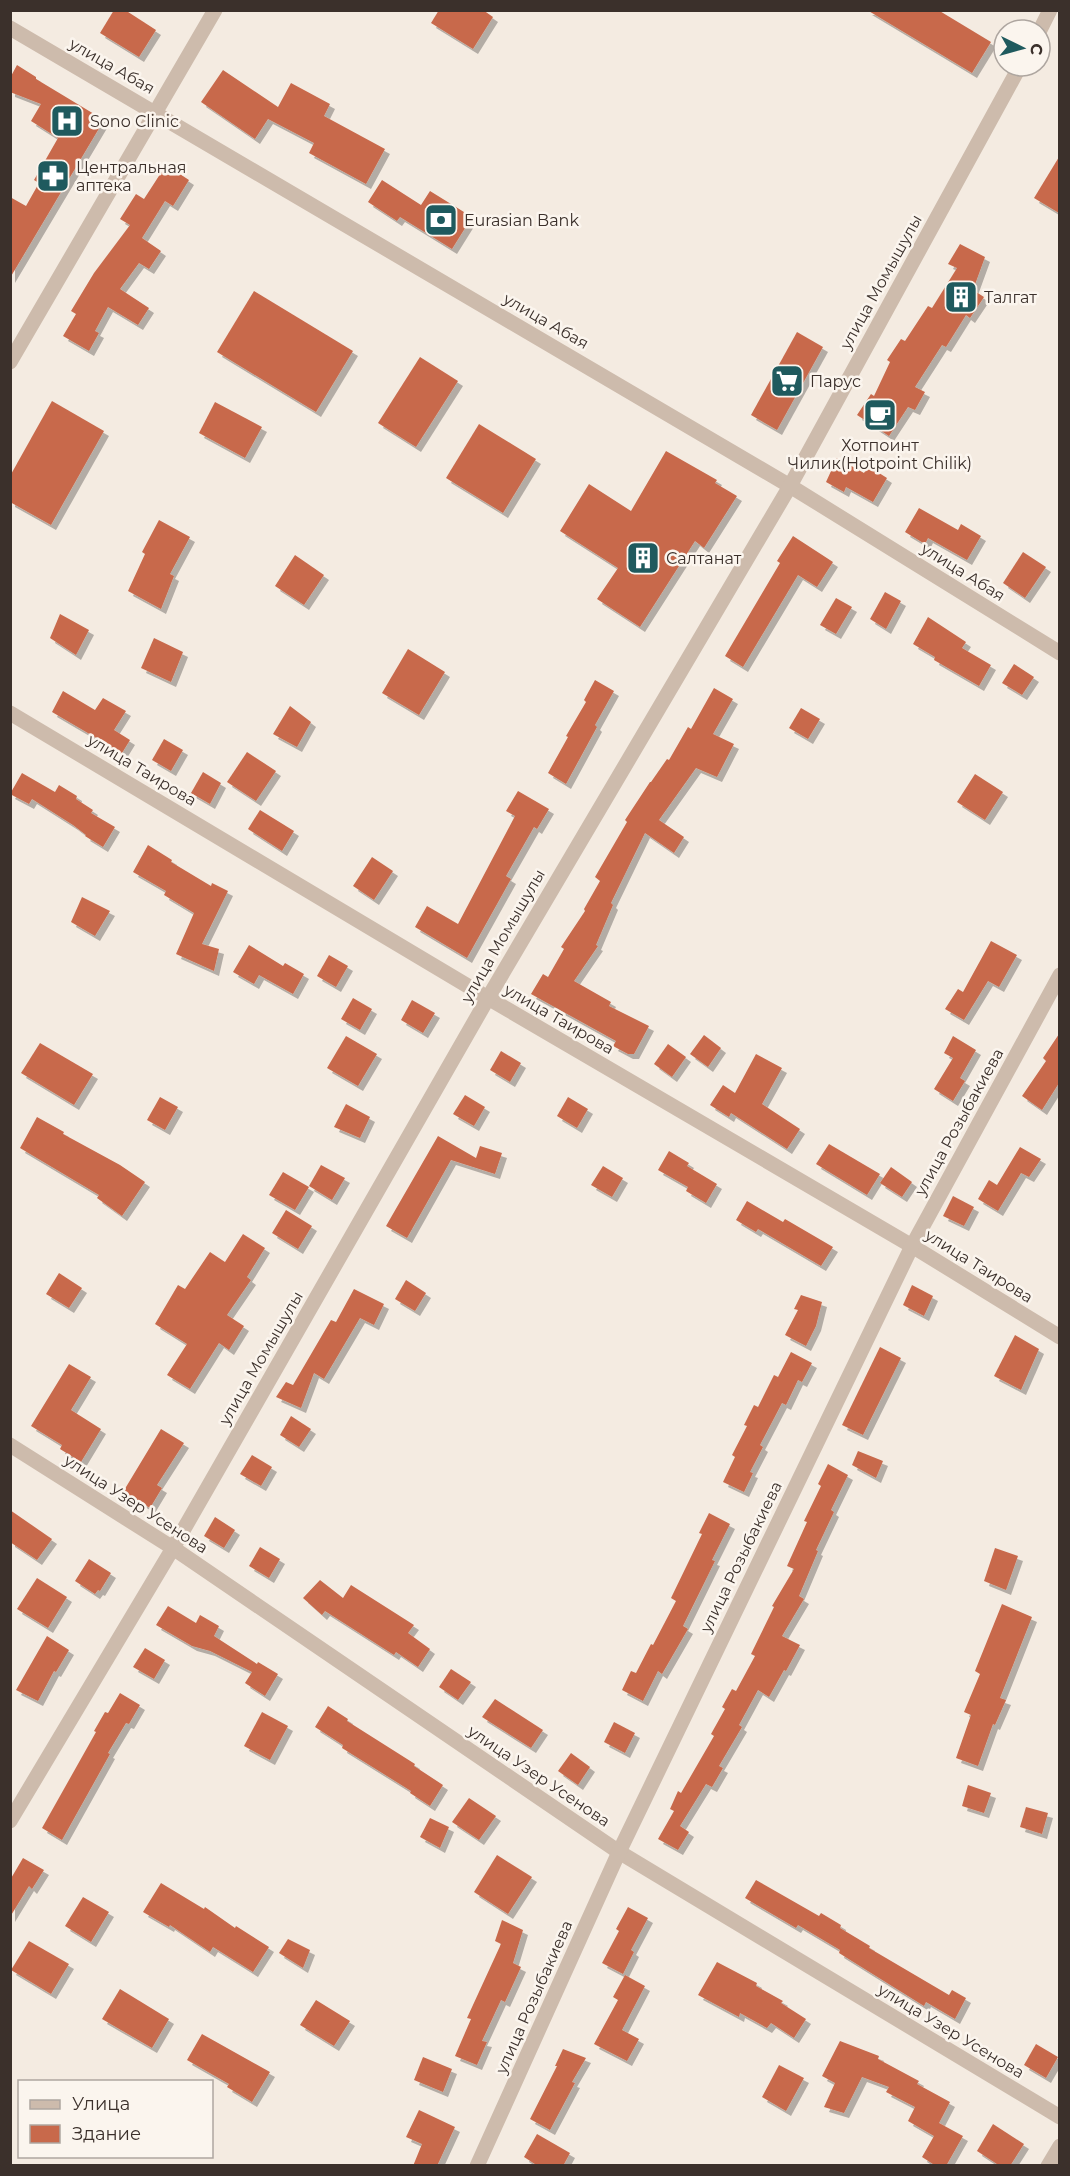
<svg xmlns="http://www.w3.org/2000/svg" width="1070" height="2176" font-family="Montserrat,sans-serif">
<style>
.building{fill:#c8694b;filter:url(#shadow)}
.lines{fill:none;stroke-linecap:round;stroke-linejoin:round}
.minor{stroke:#cdbbac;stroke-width:15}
.tertiary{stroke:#cdbbac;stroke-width:15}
.labels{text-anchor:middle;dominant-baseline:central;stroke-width:5;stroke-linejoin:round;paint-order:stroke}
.street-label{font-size:16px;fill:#3b302b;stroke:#fbf5ee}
.poi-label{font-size:16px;fill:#3b302b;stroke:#fbf5ee;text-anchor:start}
</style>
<defs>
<filter id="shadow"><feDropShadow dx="5" dy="5" stdDeviation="0" flood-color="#0004"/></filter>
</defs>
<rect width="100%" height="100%" fill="#f4ebe1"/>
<g class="building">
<polygon points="114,10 125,10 156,30 139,57 100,33"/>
<polygon points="439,10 483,10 493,17 473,49 431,23"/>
<polygon points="867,10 938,10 991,42 972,73"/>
<polygon points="17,65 36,77 36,79 104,120 10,278 10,197 26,206 39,183 34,180 58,138 31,121 41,104 10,92 10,78"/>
<polygon points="223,70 278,107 291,83 330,104 324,116 385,149 366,184 309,153 314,143 268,119 255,139 201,102"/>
<polygon points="1059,157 1059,213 1034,198"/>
<polygon points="166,165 189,180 173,206 165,201 142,238 161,251 149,269 139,263 120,289 149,308 138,325 108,307 95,331 99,333 89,351 63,336 76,314 71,311 94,273 130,225 120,219 136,194 144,199"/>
<polygon points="382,180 421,205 430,191 472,217 452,249 400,217 397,221 368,202"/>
<polygon points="960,244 985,257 973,290 984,297 970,318 966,315 946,347 942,345 915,387 925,392 915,410 908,407 889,436 857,415 871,394 874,396 890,362 887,360 901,339 905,341 928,306 932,308 957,268 948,264"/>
<polygon points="254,291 353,351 316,412 217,352"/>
<polygon points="797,332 823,347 777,430 751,415"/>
<polygon points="420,357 458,381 416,447 378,423"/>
<polygon points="52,401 104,431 51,525 10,502 10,476"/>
<polygon points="215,402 262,427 245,458 199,433"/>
<polygon points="479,424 536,459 503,513 446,478"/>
<polygon points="666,451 717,480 715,483 737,496 704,548 695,541 640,627 597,599 618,568 560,531 589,484 631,511"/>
<polygon points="837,458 864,473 868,466 887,478 873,502 846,487 844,492 826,482"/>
<polygon points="919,508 958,530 961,524 981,536 967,560 928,538 925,544 905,532"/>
<polygon points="159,520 190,537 170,574 174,576 161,609 128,591 145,554 142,552"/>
<polygon points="793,536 833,562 817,587 798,575 743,667 725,656 780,563 777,561"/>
<polygon points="1023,552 1046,567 1025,598 1003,583"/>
<polygon points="295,555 324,575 304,605 275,586"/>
<polygon points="885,592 901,601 886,629 870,619"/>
<polygon points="836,598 852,607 836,634 820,625"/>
<polygon points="60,614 89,630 76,655 50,638"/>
<polygon points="928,617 966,642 962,648 991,665 979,686 934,660 935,657 913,644"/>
<polygon points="154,638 183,652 171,682 141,668"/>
<polygon points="408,649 445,672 419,715 382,693"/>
<polygon points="1014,664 1034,677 1022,695 1002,683"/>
<polygon points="595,680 614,691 595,725 597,727 566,784 548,773 568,737 566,736 586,702 584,700"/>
<polygon points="714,688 733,699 713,734 734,744 717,777 696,768 659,820 684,837 674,853 645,833 611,903 613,905 596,945 598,946 574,981 611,1002 609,1006 649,1026 634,1054 628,1054 613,1046 616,1041 531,994 543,974 548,977 564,949 561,947 585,911 584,909 600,881 595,877 627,822 625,820 650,782 651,782 667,759 669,760 688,727 691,729"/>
<polygon points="63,691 95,710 103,698 126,711 114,730 130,740 122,753 52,712"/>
<polygon points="290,706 311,722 297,747 273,734"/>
<polygon points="801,708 820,719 808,739 789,728"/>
<polygon points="164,739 183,750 171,771 152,760"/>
<polygon points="247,752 276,771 256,801 227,782"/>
<polygon points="203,772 221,783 210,804 191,793"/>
<polygon points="22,773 55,792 59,785 77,796 76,799 93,810 91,813 115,827 103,847 85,836 86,835 73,825 32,799 29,804 10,794"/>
<polygon points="975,774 1003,792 985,820 957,802"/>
<polygon points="518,791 549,809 537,829 534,827 506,876 511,879 467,958 415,927 427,906 458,924 515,816 506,811"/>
<polygon points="260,810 294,831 282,851 248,829"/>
<polygon points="148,845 172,860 171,862 211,886 212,883 228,891 202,944 219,949 214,971 176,954 194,913 164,895 166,891 133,872"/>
<polygon points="372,857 393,871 374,900 353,886"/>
<polygon points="82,897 110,911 95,936 71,922"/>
<polygon points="991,941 1017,955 999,987 988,981 964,1020 945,1009 958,989 963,992"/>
<polygon points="249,945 283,966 285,963 304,974 293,994 259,975 254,984 233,972"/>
<polygon points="329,955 348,966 336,987 317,976"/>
<polygon points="353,998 372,1009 360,1030 341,1019"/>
<polygon points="412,1000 435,1013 423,1033 401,1020"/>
<polygon points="1059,1034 1059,1083 1042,1110 1022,1096 1046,1061 1043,1058"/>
<polygon points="704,1035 721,1048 708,1067 690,1054"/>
<polygon points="346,1036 377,1054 358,1086 327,1068"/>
<polygon points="953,1036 976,1050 960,1078 965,1081 953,1101 934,1089 953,1058 944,1053"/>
<polygon points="40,1043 93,1074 74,1105 21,1073"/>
<polygon points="668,1044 686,1057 672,1077 654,1064"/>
<polygon points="501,1051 521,1063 510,1082 490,1070"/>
<polygon points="756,1054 782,1068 762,1104 800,1129 787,1149 731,1113 729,1117 710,1105 723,1085 735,1093"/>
<polygon points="465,1095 485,1107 474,1126 453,1114"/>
<polygon points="160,1097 178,1107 165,1130 147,1120"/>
<polygon points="568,1097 588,1109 577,1128 557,1116"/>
<polygon points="346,1104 370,1117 360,1138 334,1127"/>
<polygon points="37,1117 64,1132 63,1134 120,1165 145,1182 122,1216 97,1198 99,1195 20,1148"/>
<polygon points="438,1136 476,1158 480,1146 502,1153 495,1174 451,1160 407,1238 386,1226"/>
<polygon points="829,1144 880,1174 867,1195 816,1164"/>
<polygon points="1020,1147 1041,1159 1029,1177 1021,1173 998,1211 978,1199 989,1180 997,1185"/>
<polygon points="669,1151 689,1163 687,1166 717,1184 706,1203 686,1191 688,1187 658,1170"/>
<polygon points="321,1165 345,1178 332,1200 309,1186"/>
<polygon points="603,1166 623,1178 612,1197 591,1185"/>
<polygon points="891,1167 912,1182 902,1197 880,1183"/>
<polygon points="283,1172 309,1187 295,1210 269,1195"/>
<polygon points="953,1196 974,1207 964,1226 943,1216"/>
<polygon points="747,1201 783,1222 785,1219 833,1247 821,1266 758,1229 756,1232 736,1220"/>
<polygon points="286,1210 312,1226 298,1249 272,1233"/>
<polygon points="243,1234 265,1248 247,1277 251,1280 227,1315 244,1326 229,1350 219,1343 190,1389 167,1375 187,1344 155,1324 178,1285 185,1289 210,1252 225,1262"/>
<polygon points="59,1273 82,1288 69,1308 46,1294"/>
<polygon points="406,1280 426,1293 415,1311 395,1299"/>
<polygon points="912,1285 933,1296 924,1316 903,1305"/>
<polygon points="354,1289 384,1304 374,1325 360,1318 324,1379 314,1373 301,1408 276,1397 286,1382 293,1385 331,1320 336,1322"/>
<polygon points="801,1295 822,1302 816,1326 806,1346 785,1335 798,1310 794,1309"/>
<polygon points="1015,1335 1039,1349 1021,1390 994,1376"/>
<polygon points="880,1347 901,1358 863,1435 842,1425"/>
<polygon points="791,1352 812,1363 802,1382 798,1380 786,1405 782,1403 760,1445 763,1447 750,1472 753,1473 744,1492 723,1482 735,1457 732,1455 747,1426 744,1425 754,1405 758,1407 774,1375 778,1377"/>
<polygon points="69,1364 91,1377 71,1410 101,1429 81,1462 60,1449 62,1445 31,1426"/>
<polygon points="291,1416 311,1429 299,1447 280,1435"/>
<polygon points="161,1429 184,1443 157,1485 162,1488 150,1508 123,1492"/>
<polygon points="858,1451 883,1461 876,1478 852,1465"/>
<polygon points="252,1455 272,1467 261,1486 240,1474"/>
<polygon points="828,1464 848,1475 831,1510 834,1512 816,1550 818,1551 799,1596 804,1599 782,1636 800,1645 786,1671 784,1670 769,1697 758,1690 739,1725 742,1727 719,1766 723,1768 712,1787 706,1784 680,1826 689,1832 678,1850 658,1839 674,1811 670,1809 678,1791 681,1793 714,1736 711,1734 725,1709 722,1707 732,1689 736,1691 755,1656 751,1654 774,1607 772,1606 794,1569 787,1566 807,1522 804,1521 821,1486 818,1484"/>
<polygon points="10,1510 52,1539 37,1560 10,1542"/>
<polygon points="709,1513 730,1524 712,1560 715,1561 683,1626 688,1629 662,1674 658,1671 643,1701 622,1690 631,1671 636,1673 651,1644 653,1645 676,1601 671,1598 702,1534 699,1533"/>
<polygon points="215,1517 235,1530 224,1548 204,1536"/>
<polygon points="260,1547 280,1559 269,1578 249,1566"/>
<polygon points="995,1548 1018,1556 1006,1590 984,1581"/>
<polygon points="89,1559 111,1573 100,1591 98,1590 95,1594 75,1581"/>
<polygon points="37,1578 67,1597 48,1628 17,1609"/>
<polygon points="320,1580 343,1598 351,1585 414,1625 408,1633 430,1649 418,1667 396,1652 394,1655 325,1611 322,1615 303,1598"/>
<polygon points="1002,1604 1032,1617 1000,1698 1006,1700 995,1725 993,1724 978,1766 956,1758 971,1715 964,1712 980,1674 975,1671"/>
<polygon points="168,1606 196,1623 200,1615 219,1626 214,1636 257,1664 258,1662 278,1674 265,1696 245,1683 252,1672 210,1651 192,1646 156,1625"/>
<polygon points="47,1636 69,1650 56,1672 54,1671 38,1701 16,1690"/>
<polygon points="145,1648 165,1660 154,1679 133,1667"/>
<polygon points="451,1669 471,1682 458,1700 439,1687"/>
<polygon points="120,1693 140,1705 129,1724 126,1723 108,1753 110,1754 62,1840 42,1828 96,1732 94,1731 105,1712 108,1713"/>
<polygon points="495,1699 543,1730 531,1748 482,1717"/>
<polygon points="328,1706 348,1719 347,1721 415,1764 414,1766 443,1785 430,1806 410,1793 411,1791 342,1748 343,1745 315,1727"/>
<polygon points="262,1712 288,1726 270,1760 244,1746"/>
<polygon points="614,1722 635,1733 625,1753 604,1742"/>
<polygon points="571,1753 590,1767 578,1785 558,1771"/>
<polygon points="968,1785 991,1793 984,1813 962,1806"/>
<polygon points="469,1798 496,1816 479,1840 452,1822"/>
<polygon points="1026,1807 1048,1813 1042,1834 1020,1827"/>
<polygon points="430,1818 449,1827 440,1848 420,1837"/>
<polygon points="497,1855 532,1877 508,1914 474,1892"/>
<polygon points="23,1858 44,1870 32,1889 29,1886 10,1917 10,1880"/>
<polygon points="756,1880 819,1916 821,1913 841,1925 840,1928 870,1946 869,1948 949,1995 952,1990 966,1998 955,2019 926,2002 924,2006 839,1953 840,1950 798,1925 796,1928 745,1898"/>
<polygon points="161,1883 204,1909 205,1907 235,1928 236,1926 269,1947 253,1972 213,1947 210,1952 170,1925 169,1927 143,1912"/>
<polygon points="83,1897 109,1912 91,1942 65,1926"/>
<polygon points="628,1907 648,1918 631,1950 634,1952 623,1974 602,1963 619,1931 616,1929"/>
<polygon points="502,1920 523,1930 513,1963 521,1967 505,2002 501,2000 482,2041 487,2042 477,2065 455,2056 471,2019 467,2018 501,1944 495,1941"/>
<polygon points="288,1939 310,1950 303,1968 279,1953"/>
<polygon points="29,1941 69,1964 51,1994 11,1970"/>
<polygon points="717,1962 757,1983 756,1986 783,2001 781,2003 806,2019 794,2038 771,2023 767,2028 740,2013 739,2017 698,1995"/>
<polygon points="625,1975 645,1986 622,2030 639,2039 627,2061 594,2044 618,2000 613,1997"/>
<polygon points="120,1989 169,2019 152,2048 102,2019"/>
<polygon points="316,2000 350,2021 334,2046 300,2025"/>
<polygon points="202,2034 270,2072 252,2102 227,2087 229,2084 187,2060"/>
<polygon points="840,2041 879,2056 878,2059 919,2081 917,2084 950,2102 939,2123 963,2136 946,2166 936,2166 922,2157 934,2136 908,2121 915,2107 886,2092 889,2087 862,2077 844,2113 824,2107 835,2083 822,2076"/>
<polygon points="1036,2044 1058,2057 1046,2078 1024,2065"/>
<polygon points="563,2049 586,2058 572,2082 575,2083 550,2130 530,2119 557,2066 555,2066"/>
<polygon points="423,2057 452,2069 443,2092 414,2080"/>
<polygon points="779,2065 804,2078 786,2111 762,2097"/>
<polygon points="419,2110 455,2127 437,2166 413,2166 422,2144 406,2137"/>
<polygon points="993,2124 1024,2144 1010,2166 1000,2166 977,2151"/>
<polygon points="537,2134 570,2153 563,2166 538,2166 524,2157"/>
</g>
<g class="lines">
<g class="minor">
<polyline points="10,362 215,10"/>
<polyline points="790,486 1060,653"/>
<polyline points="10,713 488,998 912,1246 1060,1337"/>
<polyline points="10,1445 173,1548 619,1852 1060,2117"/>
<polyline points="477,2166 619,1852 912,1246 1060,975"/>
<polyline points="1048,2166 1060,2146"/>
</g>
<g class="tertiary">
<polyline points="10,28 790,486"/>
<polyline points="1040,30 1050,10"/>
<polyline points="10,1821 173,1548 488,998 790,486 1020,66"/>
</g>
</g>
<defs>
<g id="hospital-square" transform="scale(1.725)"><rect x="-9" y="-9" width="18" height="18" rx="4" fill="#1f5a5e" stroke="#fbf5ee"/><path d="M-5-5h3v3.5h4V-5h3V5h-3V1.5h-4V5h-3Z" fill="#fff"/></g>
<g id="pharmacy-square" transform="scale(1.725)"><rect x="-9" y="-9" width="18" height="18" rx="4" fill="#1f5a5e" stroke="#fbf5ee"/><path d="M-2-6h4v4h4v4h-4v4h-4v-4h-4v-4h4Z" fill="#fff"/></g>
<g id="bank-square" transform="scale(1.725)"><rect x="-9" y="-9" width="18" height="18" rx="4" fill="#1f5a5e" stroke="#fbf5ee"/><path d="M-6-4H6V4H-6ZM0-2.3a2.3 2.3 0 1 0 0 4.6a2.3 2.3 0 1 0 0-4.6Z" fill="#fff"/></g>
<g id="building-square" transform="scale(1.725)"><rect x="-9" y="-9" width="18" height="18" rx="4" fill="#1f5a5e" stroke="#fbf5ee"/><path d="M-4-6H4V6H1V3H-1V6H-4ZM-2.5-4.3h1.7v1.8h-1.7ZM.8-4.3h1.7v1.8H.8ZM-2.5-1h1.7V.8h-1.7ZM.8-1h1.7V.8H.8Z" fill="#fff"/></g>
<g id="supermarket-square" transform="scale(1.725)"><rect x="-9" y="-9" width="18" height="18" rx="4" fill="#1f5a5e" stroke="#fbf5ee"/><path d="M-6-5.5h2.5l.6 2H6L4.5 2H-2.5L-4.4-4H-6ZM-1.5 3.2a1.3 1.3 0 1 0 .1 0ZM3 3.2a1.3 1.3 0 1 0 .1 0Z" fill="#fff"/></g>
<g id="cafe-square" transform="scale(1.725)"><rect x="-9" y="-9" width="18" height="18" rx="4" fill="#1f5a5e" stroke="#fbf5ee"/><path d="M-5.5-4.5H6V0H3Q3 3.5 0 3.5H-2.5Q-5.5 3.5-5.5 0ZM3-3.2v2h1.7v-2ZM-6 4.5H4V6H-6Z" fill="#fff"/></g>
</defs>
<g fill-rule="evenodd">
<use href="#hospital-square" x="67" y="121"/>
<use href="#pharmacy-square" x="53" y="176"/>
<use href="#bank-square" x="441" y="220"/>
<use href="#building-square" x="961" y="297"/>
<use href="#supermarket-square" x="787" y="381"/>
<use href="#cafe-square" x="880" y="415"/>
<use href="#building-square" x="643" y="558"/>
</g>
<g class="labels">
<g class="street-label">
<text transform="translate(112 66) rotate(30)">улица Абая</text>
<text transform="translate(881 282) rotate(-61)">улица Момышулы</text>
<text transform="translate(546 321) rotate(30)">улица Абая</text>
<text transform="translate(963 572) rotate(32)">улица Абая</text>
<text transform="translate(142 770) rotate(31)">улица Таирова</text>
<text transform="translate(503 936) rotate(-60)">улица Момышулы</text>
<text transform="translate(559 1019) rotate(30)">улица Таирова</text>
<text transform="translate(959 1122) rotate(-61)">улица Розыбакиева</text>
<text transform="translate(979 1266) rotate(32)">улица Таирова</text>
<text transform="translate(261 1358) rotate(-60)">улица Момышулы</text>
<text transform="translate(136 1504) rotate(33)">улица Узер Усенова</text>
<text transform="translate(741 1557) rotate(-64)">улица Розыбакиева</text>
<text transform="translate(539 1776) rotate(34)">улица Узер Усенова</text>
<text transform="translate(534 1997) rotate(-66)">улица Розыбакиева</text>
<text transform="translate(951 2031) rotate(31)">улица Узер Усенова</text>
</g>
<g class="poi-label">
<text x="90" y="121">Sono Clinic</text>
<text x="76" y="167">Центральная<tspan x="76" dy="18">аптека</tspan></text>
<text x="464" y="220">Eurasian Bank</text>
<text x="984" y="297">Талгат</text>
<text x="810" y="381">Парус</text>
<text x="880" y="445" text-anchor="middle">Хотпоинт<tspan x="880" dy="18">Чилик(Hotpoint Chilik)</tspan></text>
<text x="666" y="558">Салтанат</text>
</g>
</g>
<rect width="1070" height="2176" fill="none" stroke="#3b302b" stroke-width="24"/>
<rect x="18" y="2080" width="195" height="78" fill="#fbf5ee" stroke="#aea6a0" stroke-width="1.5"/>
<rect x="30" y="2100" width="30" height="9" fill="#cdbbac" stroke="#aea6a0" stroke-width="1.5"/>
<text x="72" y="2110" font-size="18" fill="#3b302b">Улица</text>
<rect x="30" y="2125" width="30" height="18" fill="#c8694b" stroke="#aea6a0" stroke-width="1.5"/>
<text x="72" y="2140" font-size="18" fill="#3b302b">Здание</text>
<g transform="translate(1022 48) rotate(95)"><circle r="28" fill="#fbf5ee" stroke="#aea6a0" stroke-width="1.5"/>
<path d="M0-4.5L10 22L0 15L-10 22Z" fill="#1f5a5e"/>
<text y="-9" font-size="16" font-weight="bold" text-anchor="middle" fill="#3b302b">С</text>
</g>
</svg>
